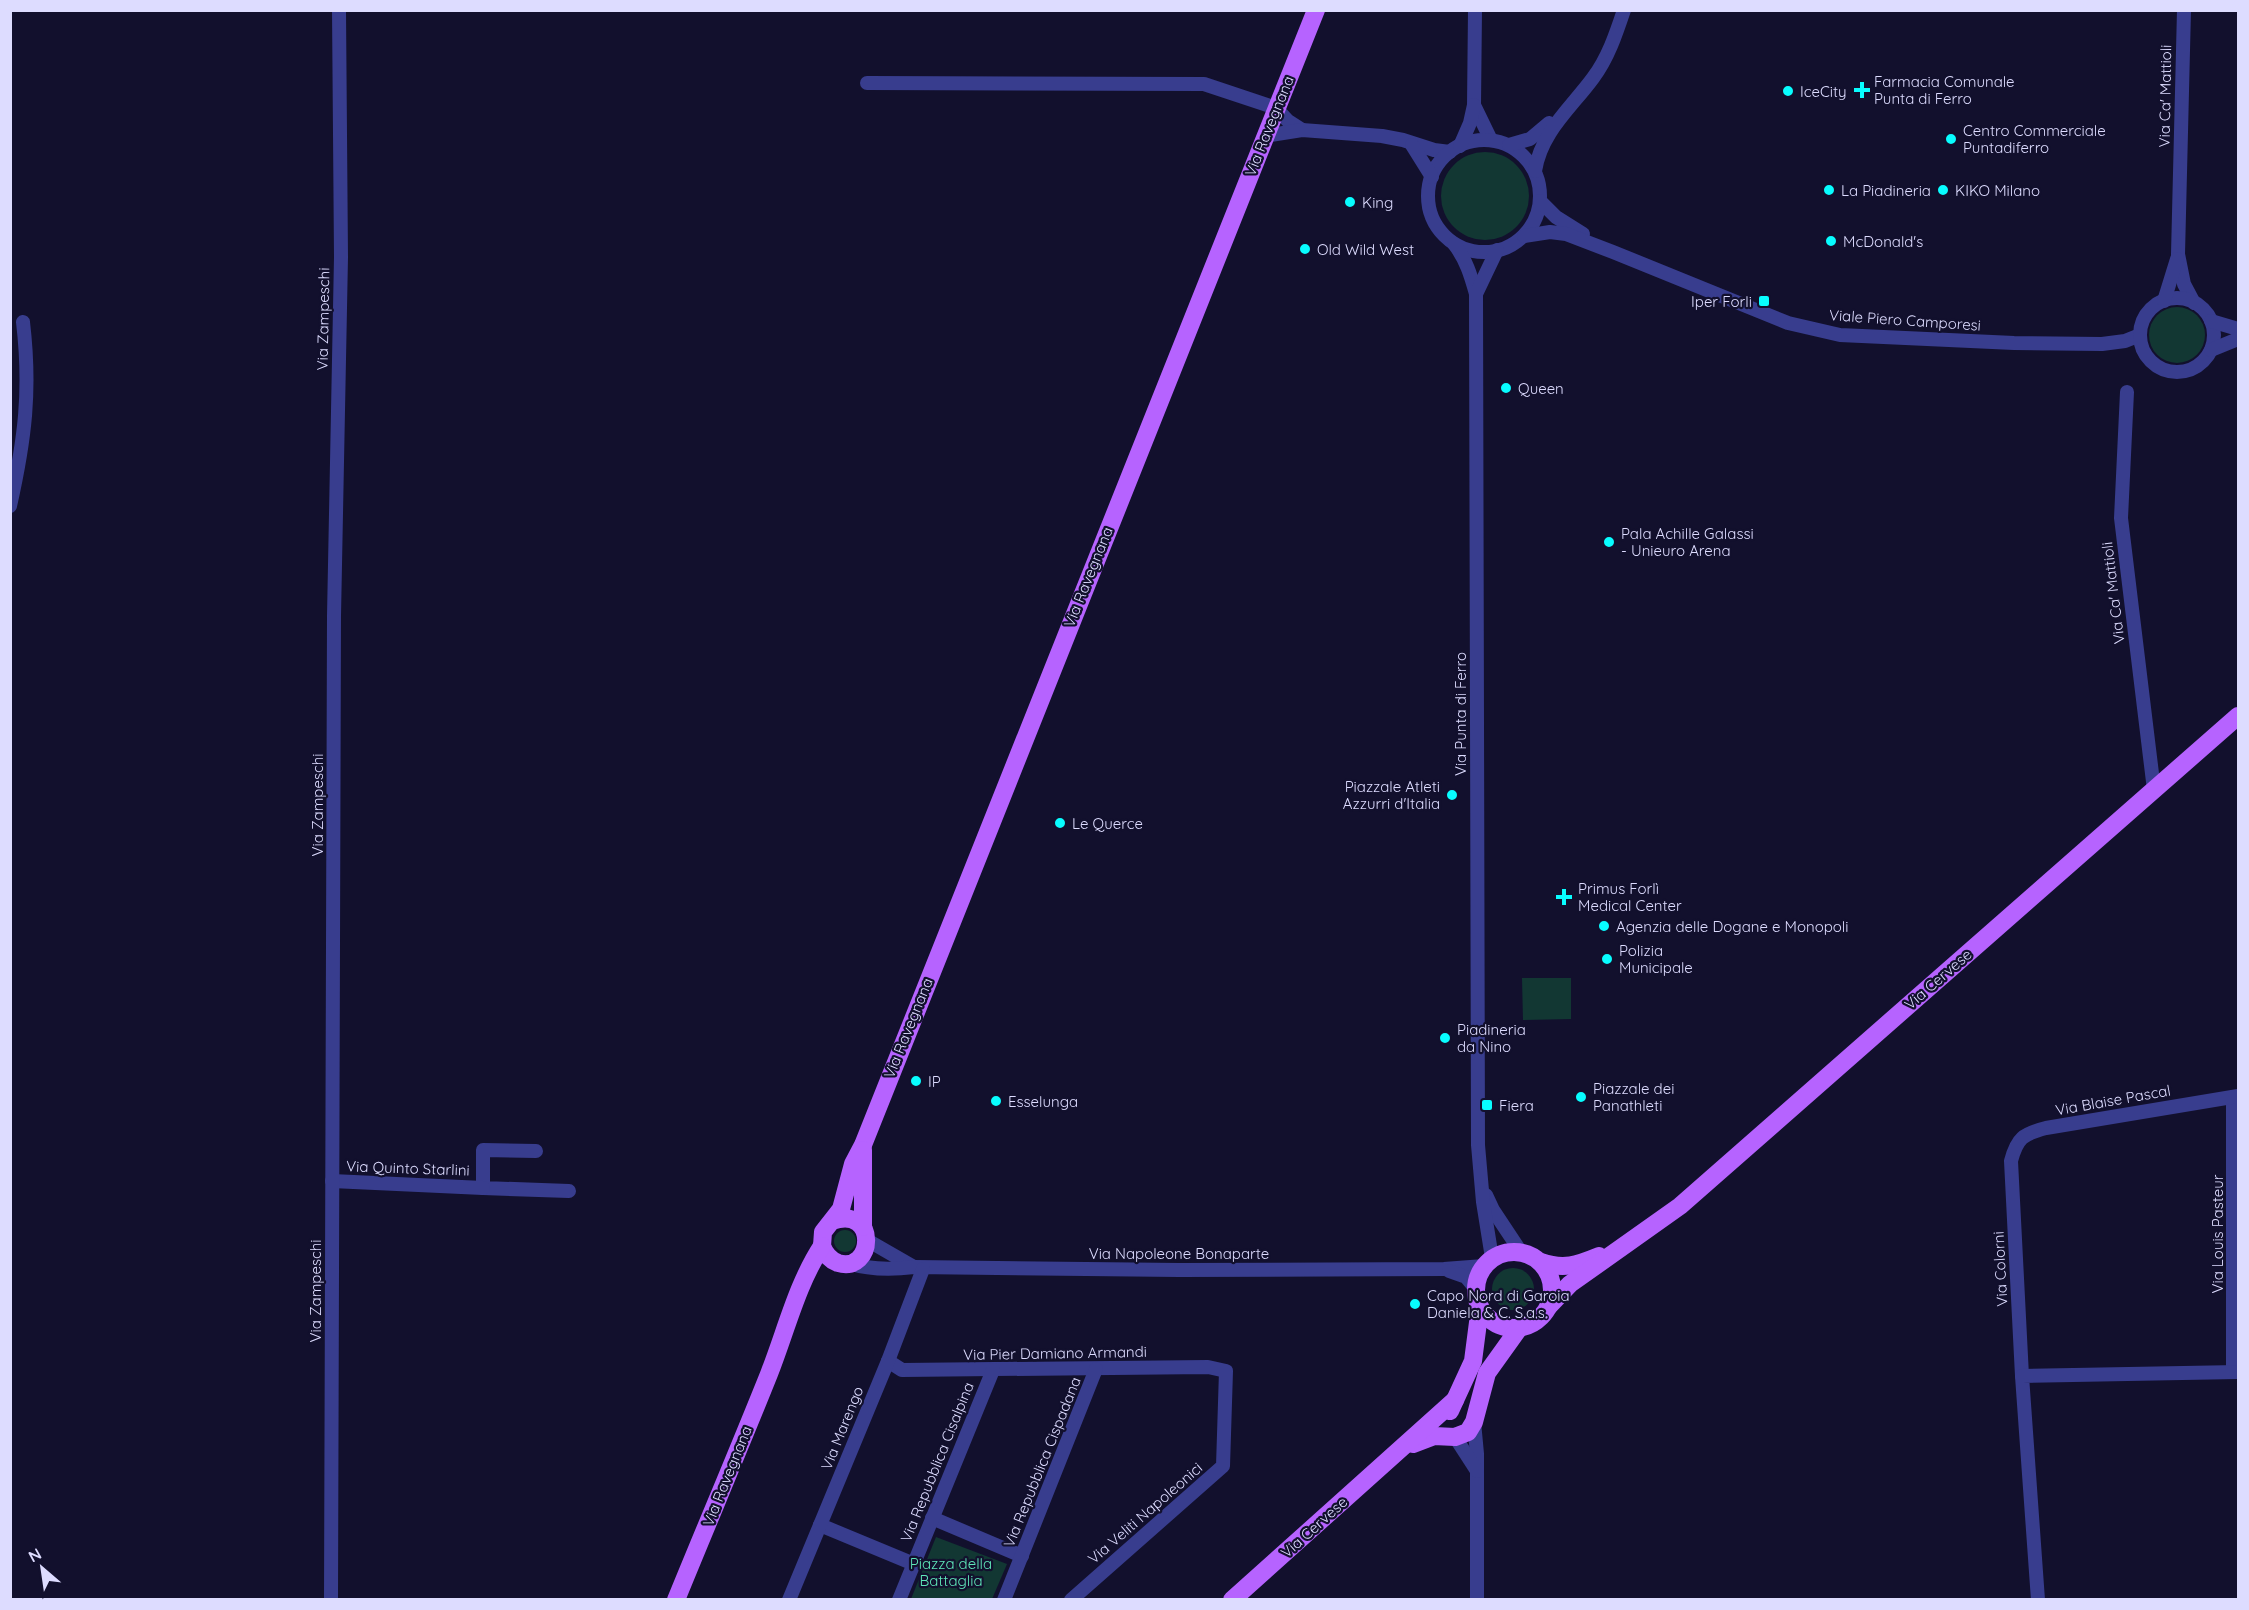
<svg xmlns="http://www.w3.org/2000/svg" width="2249" height="1610" font-family="Quicksand,sans-serif">
<style>
.green{fill:#123733}
.lines{fill:none;stroke-linecap:round;stroke-linejoin:round}
.minor{stroke:#383d8e;stroke-width:14}
.major{stroke:#b663ff;stroke-width:18}
.poi-dot{fill:#08fdff;stroke:#12102d;stroke-width:2}
.labels{text-anchor:middle;dominant-baseline:central;stroke-width:4.5;stroke-linejoin:round;paint-order:stroke}
.poi-label{font-size:15px;fill:#dddcff;stroke:#12102d;text-anchor:start}
.street-label{font-size:15px;fill:#dddcff;stroke:#12102d}
.park-label{font-size:15px;fill:#5fe7b9;stroke:#12102d}
</style>
<rect width="100%" height="100%" fill="#12102d"/>
<g class="green">
<circle cx="1485" cy="196" r="44"/>
<circle cx="2177" cy="335" r="28"/>
<polygon points="1522,978 1571,978 1571,1019 1523,1020"/>
<circle cx="845" cy="1241" r="11"/>
<circle cx="1513" cy="1289" r="21"/>
<polygon points="936,1537 1007,1564 992,1599 911,1599"/>
</g>
<g class="lines">
<g class="minor">
<polyline points="1475,10 1474,105 1491,140"/>
<polyline points="2184,10 2178,254 2184,284 2194,303"/>
<polyline points="867,83 1204,84 1276,108 1288,121 1302,130"/>
<polyline points="1265,136 1302,130 1382,136 1403,140 1434,150 1450,152"/>
<circle cx="1484" cy="196" r="56"/>
<polyline points="1412,145 1432,177"/>
<polyline points="1509,145 1530,139 1549,123"/>
<polyline points="1460,146 1470,123 1474,105"/>
<path d="M1535 171C1541 132 1571 108 1593 78 1608 58 1616 34 1624 10"/>
<polyline points="1540,201 1556,217 1583,234"/>
<polyline points="1524,236 1550,232 1566,234 1613,252 1788,323 1840,335 2014,343 2102,344 2125,341 2140,335"/>
<path d="M1454 244C1466 259 1471 276 1476 294"/>
<circle cx="2177" cy="335" r="37"/>
<polyline points="2164,301 2177,259"/>
<polyline points="2211,321 2238,329"/>
<polyline points="2211,350 2238,339"/>
<polyline points="2127,392 2121,518 2154,790"/>
<path d="M10 506C25 439 31 390 23 322"/>
<polyline points="536,1151 483,1150 483,1188 569,1191"/>
<polyline points="332,1181 483,1188"/>
<polyline points="1486,1195 1493,1210 1521,1252"/>
<polyline points="867,1240 914,1267"/>
<polyline points="1492,1258 1483,1202 1478,1145 1476,294 1497,250"/>
<path d="M848 1263C870 1270 891 1270 914 1267L1179 1270 1444 1269 1484 1266"/>
<polyline points="1449,1271 1466,1277 1476,1289"/>
<polyline points="888,1361 902,1370 1208,1367 1226,1371 1223,1466 1071,1600"/>
<polyline points="2233,1372 2233,1097"/>
<path d="M2022 1376 2011 1161C2017 1138 2023 1134 2046 1128L2238 1096"/>
<polyline points="1474,1422 1477,1454 1477,1600"/>
<polyline points="1455,1437 1477,1471"/>
<polyline points="932,1518 1022,1556"/>
<polyline points="820,1525 914,1564"/>
<polyline points="331,1600 334,616 341,257 339,10"/>
<polyline points="789,1600 888,1361 923,1269"/>
<polyline points="899,1600 993,1370"/>
<polyline points="1004,1600 1096,1369"/>
<polyline points="2038,1600 2022,1376 2238,1372"/>
</g>
<g class="major">
<path d="M832 1221C879 1205 874 1274 838 1263 830 1260 825 1254 822 1246L823 1232 841 1209 853 1164 863 1145 1316 10"/>
<polyline points="863,1227 863,1150"/>
<circle cx="1514" cy="1290" r="38"/>
<path d="M1541 1262C1564 1270 1577 1265 1599 1256"/>
<polyline points="1549,1306 1570,1284 1680,1206 2238,716"/>
<polyline points="1450,1411 1473,1361 1480,1307"/>
<polyline points="1413,1444 1434,1436 1455,1437 1468,1432 1474,1422 1487,1373 1520,1327"/>
<path d="M676 1600C707 1524 739 1449 769 1374 786 1331 797 1284 822 1246"/>
<polyline points="1232,1600 1455,1400"/>
</g>
</g>
<g class="poi-dot">
<path d="M1859 81h6v6h6v6h-6v6h-6v-6h-6v-6h6z"/>
<circle cx="1788" cy="91" r="6"/>
<circle cx="1951" cy="139" r="6"/>
<circle cx="1829" cy="190" r="6"/>
<circle cx="1943" cy="190" r="6"/>
<circle cx="1350" cy="202" r="6"/>
<circle cx="1831" cy="241" r="6"/>
<circle cx="1305" cy="249" r="6"/>
<rect x="1758" y="295" width="12" height="12" rx="3"/>
<circle cx="1506" cy="388" r="6"/>
<circle cx="1609" cy="542" r="6"/>
<circle cx="1452" cy="795" r="6"/>
<circle cx="1060" cy="823" r="6"/>
<path d="M1561 888h6v6h6v6h-6v6h-6v-6h-6v-6h6z"/>
<circle cx="1604" cy="926" r="6"/>
<circle cx="1607" cy="959" r="6"/>
<circle cx="1445" cy="1038" r="6"/>
<circle cx="916" cy="1081" r="6"/>
<circle cx="1581" cy="1097" r="6"/>
<circle cx="996" cy="1101" r="6"/>
<rect x="1481" y="1099" width="12" height="12" rx="3"/>
<circle cx="1415" cy="1304" r="6"/>
</g>
<g class="labels">
<g class="poi-label">
<text x="1874" y="81">Farmacia Comunale<tspan x="1874" dy="17">Punta di Ferro</tspan></text>
<text x="1800" y="91">IceCity</text>
<text x="1963" y="130">Centro Commerciale<tspan x="1963" dy="17">Puntadiferro</tspan></text>
<text x="1841" y="190">La Piadineria</text>
<text x="1955" y="190">KIKO Milano</text>
<text x="1362" y="202">King</text>
<text x="1843" y="241">McDonald's</text>
<text x="1317" y="249">Old Wild West</text>
<text x="1752" y="301" text-anchor="end">Iper Forli</text>
<text x="1518" y="388">Queen</text>
<text x="1621" y="533">Pala Achille Galassi<tspan x="1621" dy="17">- Unieuro Arena</tspan></text>
<text x="1440" y="786" text-anchor="end">Piazzale Atleti<tspan x="1440" dy="17">Azzurri d'Italia</tspan></text>
<text x="1072" y="823">Le Querce</text>
<text x="1578" y="888">Primus Forlì<tspan x="1578" dy="17">Medical Center</tspan></text>
<text x="1616" y="926">Agenzia delle Dogane e Monopoli</text>
<text x="1619" y="950">Polizia<tspan x="1619" dy="17">Municipale</tspan></text>
<text x="1457" y="1029">Piadineria<tspan x="1457" dy="17">da Nino</tspan></text>
<text x="928" y="1081">IP</text>
<text x="1593" y="1088">Piazzale dei<tspan x="1593" dy="17">Panathleti</tspan></text>
<text x="1008" y="1101">Esselunga</text>
<text x="1499" y="1105">Fiera</text>
<text x="1427" y="1295">Capo Nord di Garoia<tspan x="1427" dy="17">Daniela &amp; C. S.a.s.</tspan></text>
</g>
<g class="street-label">
<text transform="translate(2165 96) rotate(-89)">Via Ca' Mattioli</text>
<text transform="translate(1269 126) rotate(-68)">Via Ravegnana</text>
<text transform="translate(323 319) rotate(-89)">Via Zampeschi</text>
<text transform="translate(1905 320) rotate(4)">Viale Piero Camporesi</text>
<text transform="translate(1088 577) rotate(-68)">Via Ravegnana</text>
<text transform="translate(2113 593) rotate(-97)">Via Ca' Mattioli</text>
<text transform="translate(1460 714) rotate(-90)">Via Punta di Ferro</text>
<text transform="translate(317 805) rotate(-90)">Via Zampeschi</text>
<text transform="translate(1938 979) rotate(-41)">Via Cervese</text>
<text transform="translate(908 1028) rotate(-68)">Via Ravegnana</text>
<text transform="translate(2113 1100) rotate(-10)">Via Blaise Pascal</text>
<text transform="translate(408 1168) rotate(2)">Via Quinto Starlini</text>
<text transform="translate(2217 1234) rotate(-90)">Via Louis Pasteur</text>
<text x="1179" y="1253">Via Napoleone Bonaparte</text>
<text transform="translate(2000 1269) rotate(-93)">Via Colorni</text>
<text transform="translate(315 1291) rotate(-90)">Via Zampeschi</text>
<text transform="translate(1055 1353) rotate(-1)">Via Pier Damiano Armandi</text>
<text transform="translate(842 1428) rotate(-68)">Via Marengo</text>
<text transform="translate(937 1462) rotate(-68)">Via Repubblica Cisalpina</text>
<text transform="translate(1042 1462) rotate(-68)">Via Repubblica Cispadana</text>
<text transform="translate(727 1476) rotate(-68)">Via Ravegnana</text>
<text transform="translate(1145 1513) rotate(-41)">Via Veliti Napoleonici</text>
<text transform="translate(1314 1527) rotate(-42)">Via Cervese</text>
</g>
<g class="park-label">
<text x="951" y="1563">Piazza della<tspan x="951" dy="17">Battaglia</tspan></text>
</g>
</g>
<rect width="2249" height="1610" fill="none" stroke="#dddcff" stroke-width="24"/>
<g transform="translate(42 1568) rotate(331)" stroke="#12102d" stroke-width="4.5" paint-order="stroke">
<path d="M0-4.5L10 22L0 15L-10 22Z" fill="#dddcff"/>
<text y="-9" font-size="16" font-weight="bold" text-anchor="middle" fill="#dddcff">N</text>
</g>
</svg>
